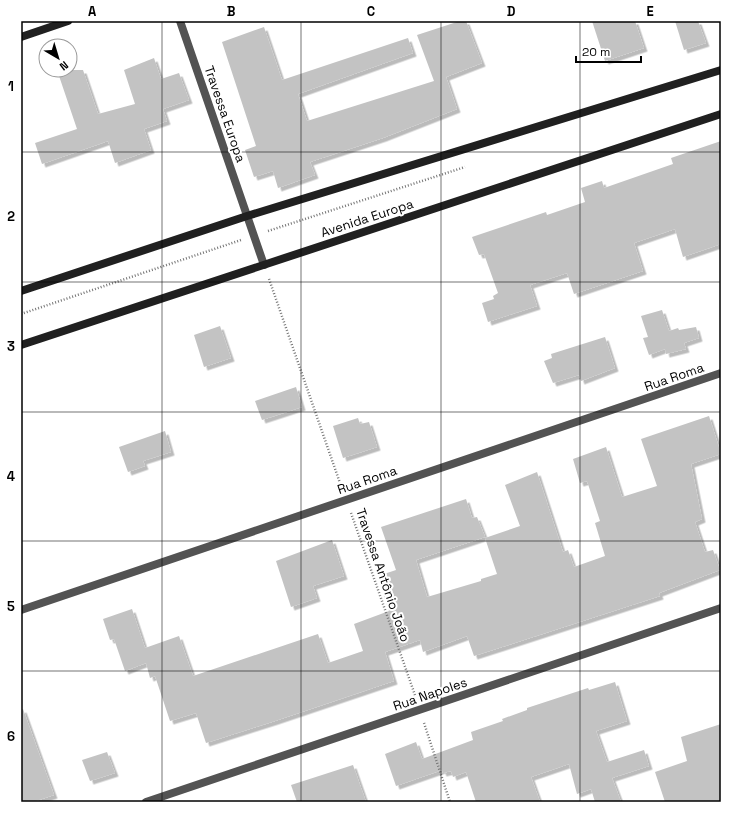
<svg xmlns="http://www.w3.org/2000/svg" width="742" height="823" font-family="'Space Grotesk',sans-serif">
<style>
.building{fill:#c3c3c3;filter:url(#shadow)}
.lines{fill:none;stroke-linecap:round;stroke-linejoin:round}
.path{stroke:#757575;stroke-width:2.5;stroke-dasharray:1 2;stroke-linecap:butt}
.street{stroke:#535353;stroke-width:8}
.secondary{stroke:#202020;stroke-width:8}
.grid{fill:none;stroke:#000;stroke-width:1;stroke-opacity:0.55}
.labels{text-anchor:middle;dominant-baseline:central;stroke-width:4;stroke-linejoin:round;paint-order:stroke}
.street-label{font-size:13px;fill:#000;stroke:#fff}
.neatline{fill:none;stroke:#000;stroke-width:1.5}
.grid-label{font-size:13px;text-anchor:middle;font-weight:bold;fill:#000}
</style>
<defs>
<filter id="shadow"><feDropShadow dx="3.5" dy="3.5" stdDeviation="0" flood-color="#0004"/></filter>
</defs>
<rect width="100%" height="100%" fill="#fff"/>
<g class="building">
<polygon points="460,21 466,21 482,63 446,77 457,109 383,138 310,162 315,175 278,188 273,171 254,177 245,150 256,146 222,42 264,27 282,80 408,38 413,53 298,94 307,121 434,81 417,35"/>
<polygon points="592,21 635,21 644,48 605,61"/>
<polygon points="675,21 698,21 706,43 684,50"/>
<polygon points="154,58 161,79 179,73 189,100 163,109 167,121 144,129 151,150 115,163 108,141 42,164 35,143 77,129 57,70 83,70 98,114 135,104 124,70"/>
<polygon points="721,141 721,244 683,257 675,229 634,243 643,271 574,294 567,273 530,285 537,306 488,322 482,303 494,299 493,296 498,293 484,254 479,255 472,237 546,212 547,215 585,202 581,188 602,181 604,188 673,164 671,158"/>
<polygon points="662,310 669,331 678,328 679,330 696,327 699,338 684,343 686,349 666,354 665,349 649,355 643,338 648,337 641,316"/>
<polygon points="220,326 231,358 204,367 194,335"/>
<polygon points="605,337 615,368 581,381 579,375 553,383 544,361 552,358 551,354"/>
<polygon points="296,387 302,407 262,420 255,401"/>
<polygon points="709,416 721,454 691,464 702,519 695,522 705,552 713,550 720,570 659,593 660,596 474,656 467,636 423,652 420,640 385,652 394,681 275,721 206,743 196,713 170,721 155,676 150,678 146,663 125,671 114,639 110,640 103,619 132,609 145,648 179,636 193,676 318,634 328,663 363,651 354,624 389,611 383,593 389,591 384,574 396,570 381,527 466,499 472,518 477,517 485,537 416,560 427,597 481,581 481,579 497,574 485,538 520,526 505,485 537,472 563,552 568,550 574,567 605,556 595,523 600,521 587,481 580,483 573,459 606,447 622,497 657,486 641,439"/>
<polygon points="358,418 360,424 369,422 377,447 343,458 333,426"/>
<polygon points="165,431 171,452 143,461 145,466 128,472 119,447"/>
<polygon points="332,540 344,576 313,586 317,598 291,607 276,561"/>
<polygon points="615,682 627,721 596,731 607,762 644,750 649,766 612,778 621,802 595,802 591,789 577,794 569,764 531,777 540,802 476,802 466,772 453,777 451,771 443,773 442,770 396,786 385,754 416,742 422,759 473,740 471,732 503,721 502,719 527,710 527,708 588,688 589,690"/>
<polygon points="23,709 54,795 33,802 21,802 21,710"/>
<polygon points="721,724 721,802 665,802 655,772 687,761 681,737"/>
<polygon points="107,752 115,773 90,781 82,760"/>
<polygon points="353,765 366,802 297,802 291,785"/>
</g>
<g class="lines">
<g class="path">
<polyline points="268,231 465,167"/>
<polyline points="269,279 341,486"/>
<polyline points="21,314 241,240"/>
<polyline points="351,513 415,695"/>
<polyline points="424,723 450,802"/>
</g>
<g class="street">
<polyline points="180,21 264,265"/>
<polyline points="21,610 721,373"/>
<polyline points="146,802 721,608"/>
</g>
<g class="secondary">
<polyline points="21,37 68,21"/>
<polyline points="21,291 247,216 721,70"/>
<polyline points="21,345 721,114"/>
</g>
</g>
<path class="grid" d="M162 21V802M301 21V802M441 21V802M580 21V802M21 152H721M21 282H721M21 412H721M21 541H721M21 671H721"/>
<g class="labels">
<g class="street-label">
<text transform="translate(225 114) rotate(71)">Travessa Europa</text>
<text transform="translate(367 218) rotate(-18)">Avenida Europa</text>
<text transform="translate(674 377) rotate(-19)">Rua Roma</text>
<text transform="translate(367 480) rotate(-19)">Rua Roma</text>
<text transform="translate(383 575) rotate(71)">Travessa Antônio João</text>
<text transform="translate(430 694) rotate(-19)">Rua Napoles</text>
</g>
</g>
<rect width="742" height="823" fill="none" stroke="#ffffff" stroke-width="44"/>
<g transform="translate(58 58) rotate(142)"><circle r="19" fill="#ffffff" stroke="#999999"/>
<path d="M0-3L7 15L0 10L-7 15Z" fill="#000000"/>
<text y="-6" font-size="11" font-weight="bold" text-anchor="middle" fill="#000000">N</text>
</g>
<path d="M576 56v6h65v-6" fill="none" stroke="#000000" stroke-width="2"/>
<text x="582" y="56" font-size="12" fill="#000000" stroke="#ffffff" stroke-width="3" paint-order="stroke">20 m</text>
<rect x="22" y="22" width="698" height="779" class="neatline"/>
<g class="grid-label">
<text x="92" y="16">A</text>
<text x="231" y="16">B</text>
<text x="371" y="16">C</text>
<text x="511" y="16">D</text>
<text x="650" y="16">E</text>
<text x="11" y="91">1</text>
<text x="11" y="221">2</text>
<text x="11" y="351">3</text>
<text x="11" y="481">4</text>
<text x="11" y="611">5</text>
<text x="11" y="741">6</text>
</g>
</svg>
